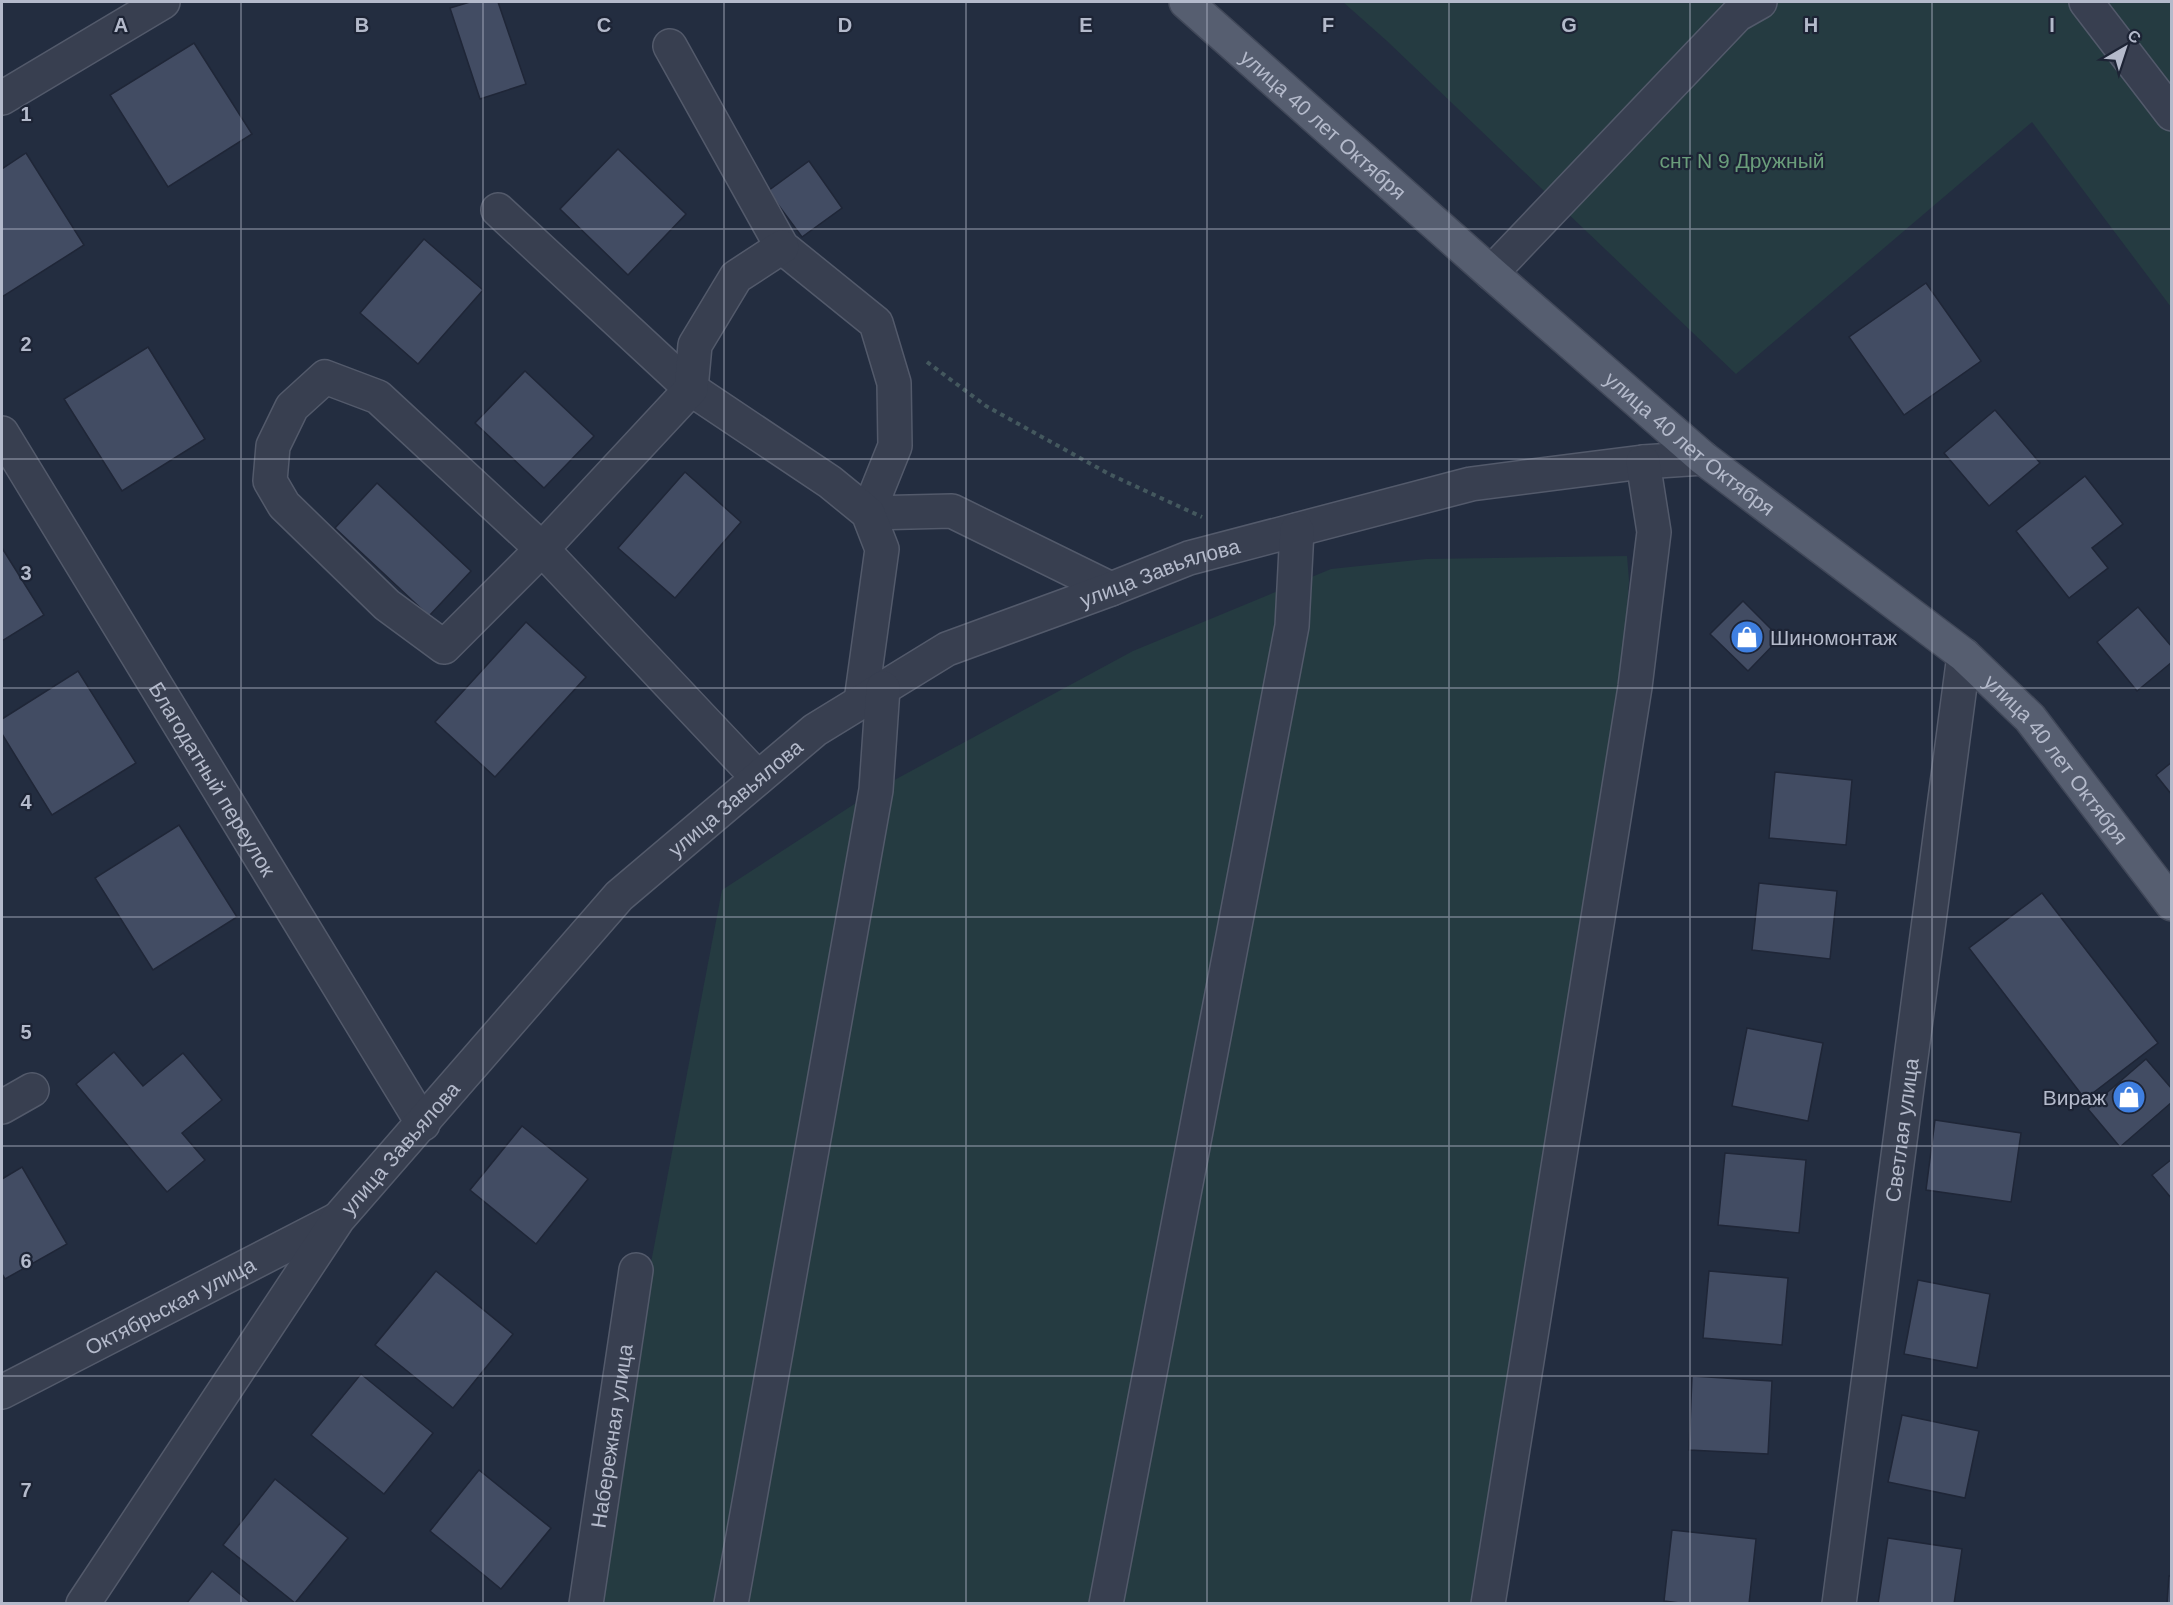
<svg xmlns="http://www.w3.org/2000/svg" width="2173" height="1605" font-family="Arial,sans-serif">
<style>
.green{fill:#253b41}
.building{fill:#424c63;stroke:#1f2637;stroke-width:1.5}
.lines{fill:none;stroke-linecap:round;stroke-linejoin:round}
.minor-casing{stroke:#535a6b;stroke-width:36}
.major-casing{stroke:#414859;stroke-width:36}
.path{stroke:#44585e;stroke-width:4;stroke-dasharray:4.5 4.5;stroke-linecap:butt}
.minor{stroke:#383f50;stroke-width:33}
.major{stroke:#565e70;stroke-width:33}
.grid{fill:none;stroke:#b4bacb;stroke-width:1.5;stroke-opacity:0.55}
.labels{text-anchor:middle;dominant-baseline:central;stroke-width:4.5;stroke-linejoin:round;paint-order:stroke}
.street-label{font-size:21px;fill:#b4bacb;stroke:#1d2435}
.park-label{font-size:21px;fill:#6a9d7b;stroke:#1d2435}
.poi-label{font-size:21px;fill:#b4bacb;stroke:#1d2435;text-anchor:start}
.grid-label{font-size:20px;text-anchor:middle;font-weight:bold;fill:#b4bacb;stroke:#1d2435;stroke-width:4.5;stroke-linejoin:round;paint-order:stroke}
</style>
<rect width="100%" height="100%" fill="#232d40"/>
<g class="green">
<polygon points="1343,2 2171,2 2171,307 2032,122 1736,374 1387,41"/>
<polygon points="1627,556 1629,580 1622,682 1470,1603 586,1604 722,890 876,790 1133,651 1331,569 1426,559"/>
</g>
<g class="building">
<polygon points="470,2 498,2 526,84 480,99 450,8"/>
<polygon points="194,43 252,134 168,187 110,95"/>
<polygon points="618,149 686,214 628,275 560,209"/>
<polygon points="26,153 84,245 2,297 2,169"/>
<polygon points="809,161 842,208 802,237 768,191"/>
<polygon points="424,239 483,290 418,364 360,313"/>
<polygon points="1926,283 1981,361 1904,415 1849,337"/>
<polygon points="148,347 205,439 122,491 64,399"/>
<polygon points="525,371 594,436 544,488 475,423"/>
<polygon points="1995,410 2040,463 1989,506 1944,453"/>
<polygon points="685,472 741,522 675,598 618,548"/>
<polygon points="2085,476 2123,524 2092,548 2108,568 2069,598 2016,531"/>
<polygon points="377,483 471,571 429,616 335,528"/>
<polygon points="2,548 44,615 2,641"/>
<polygon points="1743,601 1780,638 1748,671 1710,634"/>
<polygon points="2138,607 2172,647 2172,662 2137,691 2097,642"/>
<polygon points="526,622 586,677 495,777 435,722"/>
<polygon points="78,671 136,763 52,815 2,734 2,719"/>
<polygon points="2172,762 2172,795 2156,775"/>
<polygon points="1775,772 1852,780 1846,845 1769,838"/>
<polygon points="179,825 237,917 153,970 95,878"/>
<polygon points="1759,883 1837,891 1830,959 1752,950"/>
<polygon points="2042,893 2158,1043 2085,1099 1969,948"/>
<polygon points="1747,1028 1823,1043 1808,1121 1732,1106"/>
<polygon points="114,1052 143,1086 183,1053 222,1100 182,1133 205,1160 167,1192 76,1084"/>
<polygon points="2146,1059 2172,1089 2172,1102 2120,1147 2088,1109"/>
<polygon points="1935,1120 2021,1133 2011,1202 1926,1190"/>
<polygon points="522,1126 588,1179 536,1244 470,1190"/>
<polygon points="1725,1153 1806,1160 1799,1233 1718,1225"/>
<polygon points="2172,1159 2172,1199 2152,1175"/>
<polygon points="22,1167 67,1244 5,1279 2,1274 2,1179"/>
<polygon points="436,1271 513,1334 453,1408 375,1345"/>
<polygon points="1709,1271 1788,1278 1782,1345 1703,1338"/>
<polygon points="1918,1280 1990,1294 1977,1368 1904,1354"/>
<polygon points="361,1374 433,1433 384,1494 311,1435"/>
<polygon points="1692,1376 1772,1381 1768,1454 1689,1450"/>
<polygon points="1902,1415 1979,1431 1965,1498 1888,1482"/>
<polygon points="479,1470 551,1528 501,1589 430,1531"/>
<polygon points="275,1479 348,1538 295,1603 223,1545"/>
<polygon points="1672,1530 1756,1539 1749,1604 1688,1604 1664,1601"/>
<polygon points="1888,1538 1962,1549 1954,1604 1878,1604"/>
<polygon points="212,1571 252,1604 186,1604"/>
<polygon points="2169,1576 2172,1576 2172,1604 2167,1604"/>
</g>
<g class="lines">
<g class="minor-casing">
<g id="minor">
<polyline points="2086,2 2172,114"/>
<polyline points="670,46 782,247 876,323 894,383 895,446 868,513 952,511 1111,589"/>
<polyline points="2,98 163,2"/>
<polyline points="498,210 691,389 830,482 868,513 882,549 861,701"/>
<polyline points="1491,273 1737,15 1760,2"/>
<path id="s1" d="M2 433 423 1124"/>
<polyline points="758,778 542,549 378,397 325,377 292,407 273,446 270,481 284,505 387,605 444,647 542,549 691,389 695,345 736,277 782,247"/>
<polyline points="2,1107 32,1090"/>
<path id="s2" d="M2 1392 336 1220"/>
<path id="s3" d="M83 1604 338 1219 619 896 815 730 947 649 1111 589 1189 558 1471 484 1643 462 1703 458"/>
<path id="s4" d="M586 1604 636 1270"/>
<polyline points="731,1604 876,790 883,688"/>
<polyline points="1106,1604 1292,626 1297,530"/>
<polyline points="1488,1604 1635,687 1654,532 1643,462"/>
<path id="s5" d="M1839 1604 1964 655"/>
</g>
</g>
<g class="major-casing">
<g id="major">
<path id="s6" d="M1186 2 1491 273 1703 458 1964 655 2030 718 2172 904"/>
</g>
</g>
<polyline class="path" points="927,362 986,406 1109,474 1202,517"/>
<use href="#minor" class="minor"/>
<use href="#major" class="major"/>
</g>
<path class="grid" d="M241 2V1604M483 2V1604M724 2V1604M966 2V1604M1207 2V1604M1449 2V1604M1690 2V1604M1932 2V1604M2 229H2172M2 459H2172M2 688H2172M2 917H2172M2 1146H2172M2 1376H2172"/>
<defs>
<g id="shop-disc" transform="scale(1.725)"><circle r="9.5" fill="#3f7fe0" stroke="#1d2435"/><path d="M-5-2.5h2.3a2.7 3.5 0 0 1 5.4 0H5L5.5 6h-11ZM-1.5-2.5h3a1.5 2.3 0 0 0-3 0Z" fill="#fff"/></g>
</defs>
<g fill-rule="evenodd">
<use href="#shop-disc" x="1747" y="637"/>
<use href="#shop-disc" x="2129" y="1097"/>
</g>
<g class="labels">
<g class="street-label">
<text stroke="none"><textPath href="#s6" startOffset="184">улица 40 лет Октября</textPath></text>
<text stroke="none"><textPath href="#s6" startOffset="670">улица 40 лет Октября</textPath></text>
<text stroke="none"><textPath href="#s3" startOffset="1528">улица Завьялова</textPath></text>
<text stroke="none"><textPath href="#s6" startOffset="1156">улица 40 лет Октября</textPath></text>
<text stroke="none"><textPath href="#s1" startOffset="405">Благодатный переулок</textPath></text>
<text stroke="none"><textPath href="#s3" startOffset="1042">улица Завьялова</textPath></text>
<text stroke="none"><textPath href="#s5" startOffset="478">Светлая улица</textPath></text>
<text stroke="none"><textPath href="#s3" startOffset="556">улица Завьялова</textPath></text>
<text stroke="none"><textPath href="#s2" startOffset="189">Октябрьская улица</textPath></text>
<text stroke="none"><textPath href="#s4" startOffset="170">Набережная улица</textPath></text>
</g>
<g class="park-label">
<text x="1742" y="160">снт N 9 Дружный</text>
</g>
<g class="poi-label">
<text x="1770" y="637">Шиномонтаж</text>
<text x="2106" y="1097" text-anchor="end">Вираж</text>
</g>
</g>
<g class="grid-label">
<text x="121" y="32">A</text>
<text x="362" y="32">B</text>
<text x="604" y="32">C</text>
<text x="845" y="32">D</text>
<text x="1086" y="32">E</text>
<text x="1328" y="32">F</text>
<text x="1569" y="32">G</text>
<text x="1811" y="32">H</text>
<text x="2052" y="32">I</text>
<text x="26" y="121">1</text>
<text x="26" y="351">2</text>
<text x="26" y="580">3</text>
<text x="26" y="809">4</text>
<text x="26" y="1039">5</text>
<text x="26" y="1268">6</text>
<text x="26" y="1497">7</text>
</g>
<rect width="2173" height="1605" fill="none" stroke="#b4bacb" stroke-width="6"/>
<g transform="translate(2125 48) rotate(39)" stroke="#1d2435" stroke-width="4.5" paint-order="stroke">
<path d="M0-4.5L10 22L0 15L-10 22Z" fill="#b4bacb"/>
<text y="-9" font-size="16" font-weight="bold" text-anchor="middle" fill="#b4bacb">С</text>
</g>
</svg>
